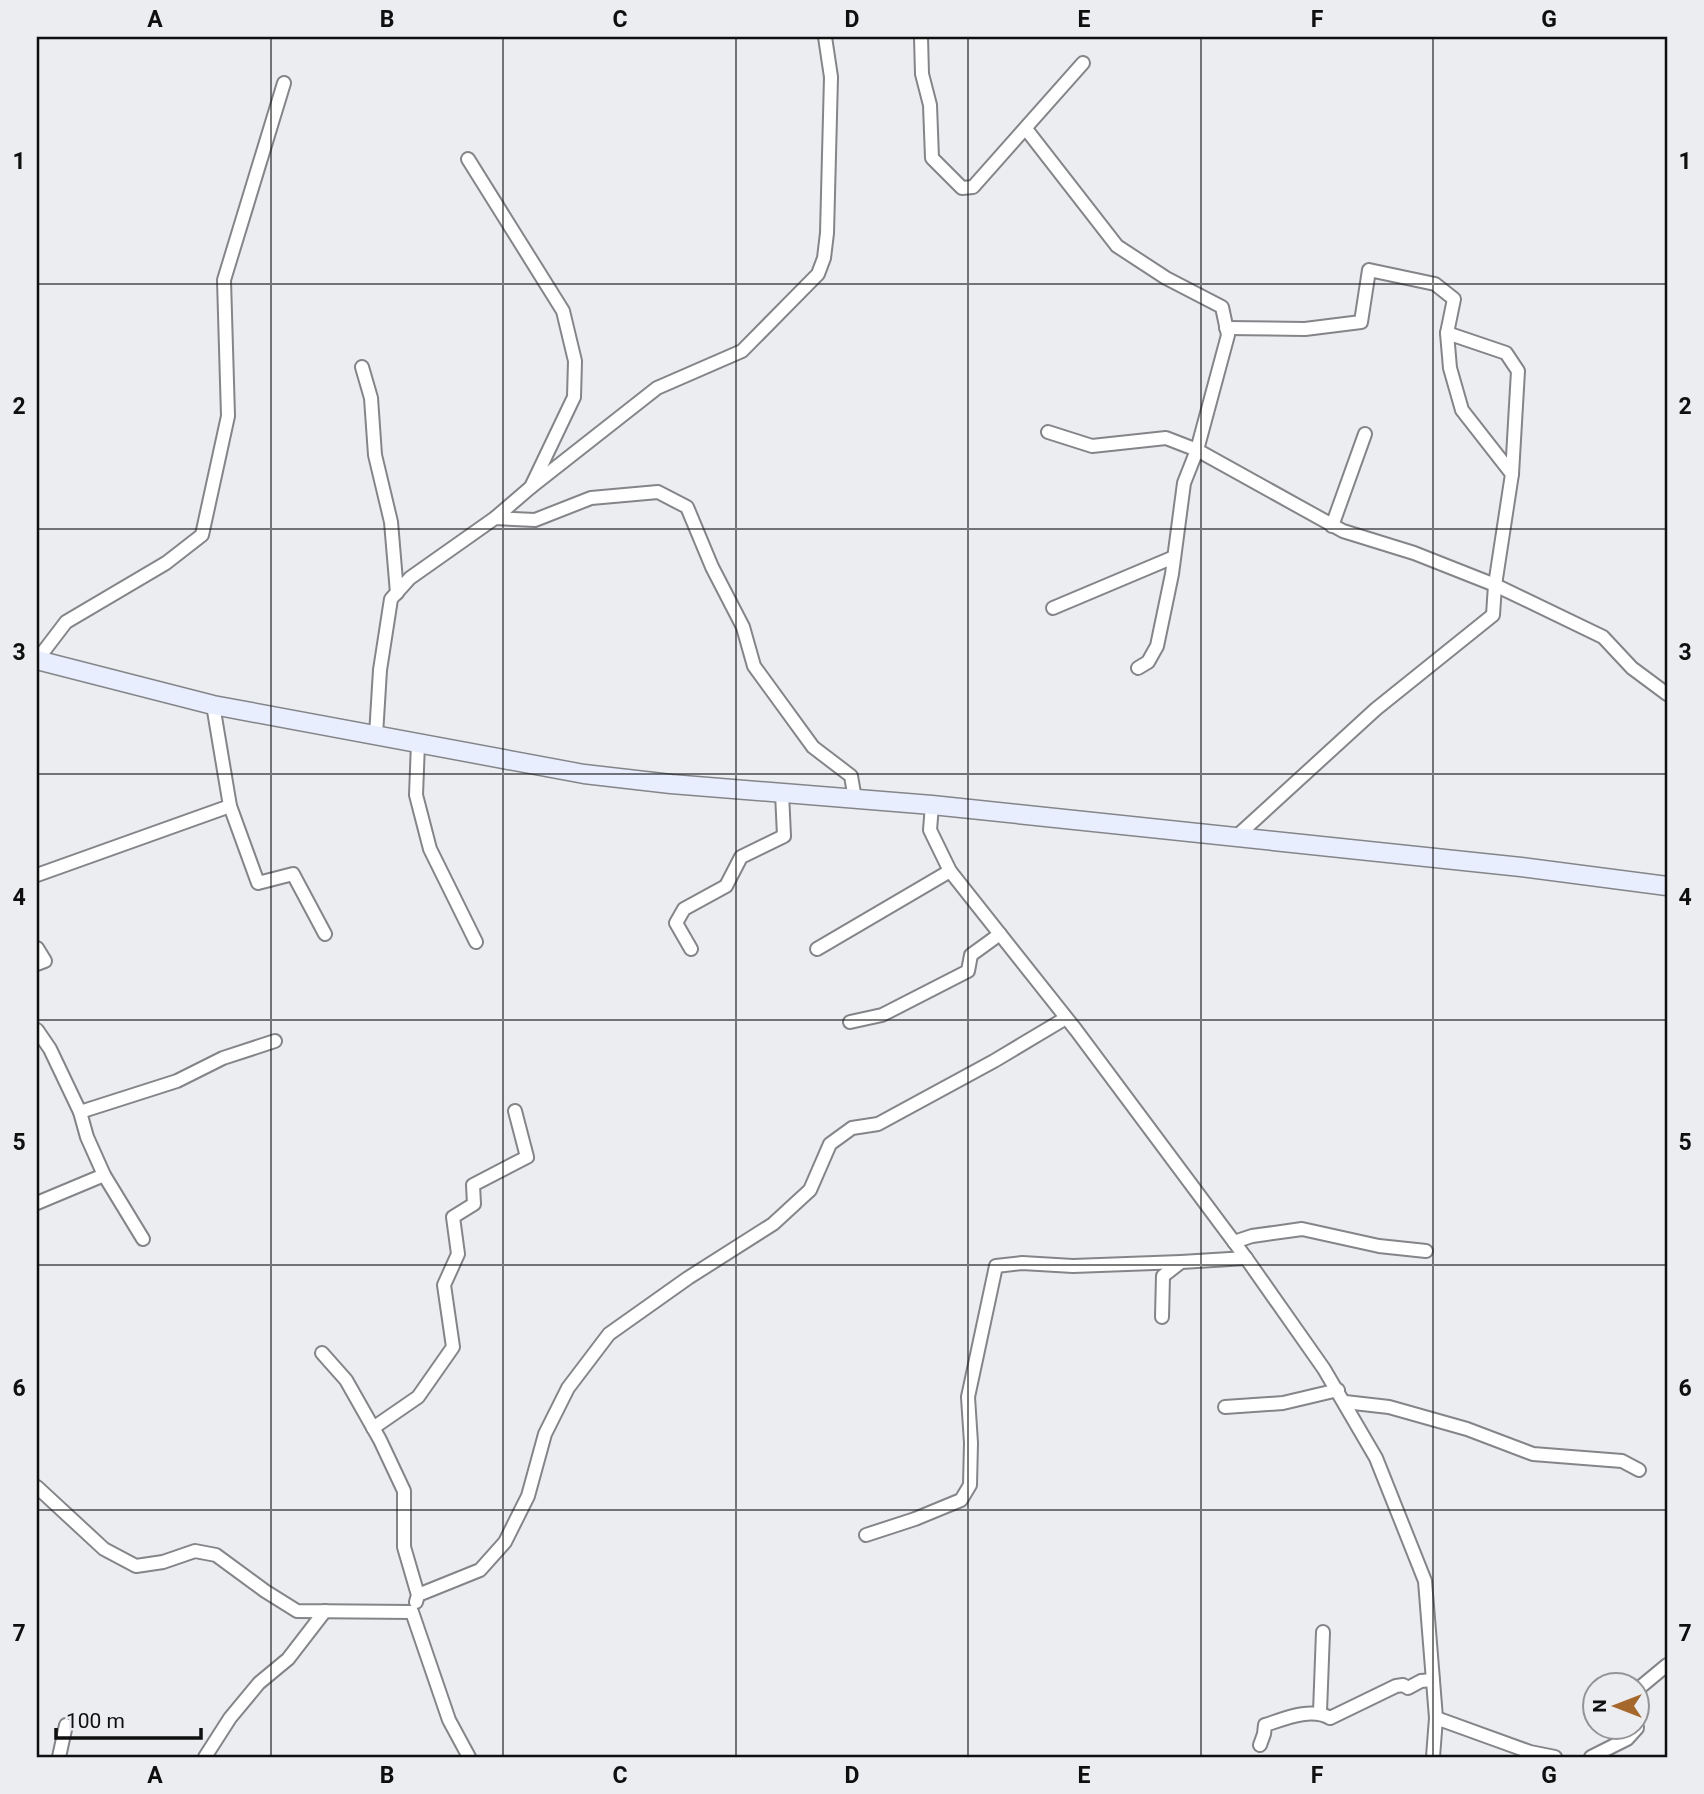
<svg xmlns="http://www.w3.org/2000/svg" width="1704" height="1794" font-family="Roboto,sans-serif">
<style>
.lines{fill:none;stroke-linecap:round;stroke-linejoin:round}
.street-casing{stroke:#848588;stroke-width:16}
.secondary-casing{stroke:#848588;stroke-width:21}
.street{stroke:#fff;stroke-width:12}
.secondary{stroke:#e8eefe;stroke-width:18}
.grid{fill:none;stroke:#0f0f10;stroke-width:2;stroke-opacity:0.55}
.neatline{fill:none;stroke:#0f0f10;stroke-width:2.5}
.grid-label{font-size:23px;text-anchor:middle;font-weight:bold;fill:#0f0f10}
</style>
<rect width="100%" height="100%" fill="#ecedf1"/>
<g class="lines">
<g class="street-casing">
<g id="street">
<polyline points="921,37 922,74 930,105 932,158 962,188 973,187 1083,63"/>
<polyline points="1026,129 1117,246 1166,278 1222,307 1228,335 1197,450 1343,531 1414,553 1495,585 1603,637 1632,668 1667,694"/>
<polyline points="468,159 563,311 575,361 574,397 531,487 495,518"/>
<polyline points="1226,328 1305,329 1361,322 1369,270 1435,284 1454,299 1447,333 1450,368 1462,410 1512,474 1495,585 1493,615 1376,709 1236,837"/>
<polyline points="1447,333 1506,353 1518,371 1512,474"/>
<polyline points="362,367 371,398 375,455 391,522 397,593"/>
<polyline points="1048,432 1092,446 1166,438 1197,450 1184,483 1172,574 1157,646 1148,662 1138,668"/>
<polyline points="531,487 657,388 742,351 818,274 824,258 827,233 831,77 825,37"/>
<polyline points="1332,526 1365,434"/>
<polyline points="1053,608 1174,557"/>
<polyline points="37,660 66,622 166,563 202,535 228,416 224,280 284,83"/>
<polyline points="376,735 380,670 391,599 410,578 495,518 535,520 591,498 658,492 687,507 712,567 743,627 754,666 813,747 851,776 855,799"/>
<polyline points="418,743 416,795 430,849 476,942"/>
<polyline points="932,805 930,830 950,871 1076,1030 1246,1258 1324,1369 1376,1458 1425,1581 1436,1718 1433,1757"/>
<polyline points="230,806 258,883 293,874 325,934"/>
<polyline points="37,875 230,806 213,705"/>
<polyline points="37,948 45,961 37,964"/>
<polyline points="691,949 676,923 684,909 726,886 741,857 784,836 782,793"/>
<polyline points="817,949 950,871"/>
<polyline points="850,1022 882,1015 968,971 971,955 1000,934"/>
<polyline points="37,1030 50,1049 80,1112 87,1137 104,1175 143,1239"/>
<polyline points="80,1112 177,1081 223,1058 275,1041"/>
<polyline points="37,1203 104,1175"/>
<polyline points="1234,1242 1252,1236 1302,1229 1379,1246 1426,1251"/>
<polyline points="1162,1317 1163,1276 1181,1262 1246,1258"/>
<polyline points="322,1353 346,1380 380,1440 404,1491 404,1547 418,1595 416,1602"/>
<polyline points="1345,1402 1389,1407 1467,1429 1533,1454 1622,1461 1639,1470"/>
<polyline points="1225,1407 1283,1403 1338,1390"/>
<polyline points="373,1428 418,1397 453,1347 444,1285 458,1254 453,1217 474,1204 473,1185 527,1157 515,1111"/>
<polyline points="37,1487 104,1549 136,1566 163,1562 195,1551 216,1555 265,1591 297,1611 412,1612 449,1720 469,1757"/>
<polyline points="866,1535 915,1519 961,1500 970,1485 971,1443 968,1397 996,1266 1022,1263 1073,1266 1181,1262"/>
<polyline points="418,1595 480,1570 505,1542 528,1496 545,1434 568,1388 609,1334 688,1278 773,1224 810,1190 830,1144 852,1128 878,1124 994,1061 1066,1018"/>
<polyline points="1638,1689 1667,1665"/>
<polyline points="1320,1712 1323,1632"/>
<polyline points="1436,1718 1530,1752 1555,1757"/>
<path d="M1260 1745 1264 1734 1265 1725C1284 1719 1311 1707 1330 1718L1396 1686 1403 1685 1408 1688 1421 1681 1433 1680"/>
<polyline points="59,1757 66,1725"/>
<polyline points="205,1757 230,1718 259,1683 288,1659 325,1611"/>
<polyline points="1591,1757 1627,1739 1637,1728"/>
</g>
</g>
<g class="secondary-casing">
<polyline id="secondary" points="37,660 213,705 584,774 671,784 932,805 1521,867 1667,886"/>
</g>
<use href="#street" class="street"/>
<use href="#secondary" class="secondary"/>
</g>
<path class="grid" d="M271 37V1757M503 37V1757M736 37V1757M968 37V1757M1201 37V1757M1433 37V1757M37 284H1667M37 529H1667M37 774H1667M37 1020H1667M37 1265H1667M37 1510H1667"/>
<rect width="1704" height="1794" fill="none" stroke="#ecedf1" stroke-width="77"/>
<g transform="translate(1616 1706) rotate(270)"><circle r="33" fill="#ecedf1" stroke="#949497" stroke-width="2"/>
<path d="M0-5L12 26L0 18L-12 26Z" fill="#a5672c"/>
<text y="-10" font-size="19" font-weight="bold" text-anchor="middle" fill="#0f0f10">N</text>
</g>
<path d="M56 1728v10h145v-10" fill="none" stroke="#0f0f10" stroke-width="3.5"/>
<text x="66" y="1728" font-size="21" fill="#0f0f10" stroke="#ecedf1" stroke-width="5" paint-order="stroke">100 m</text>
<rect x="38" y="38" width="1628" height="1718" class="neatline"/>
<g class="grid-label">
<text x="155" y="27">A</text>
<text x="387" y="27">B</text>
<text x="620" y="27">C</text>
<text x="852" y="27">D</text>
<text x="1084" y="27">E</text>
<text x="1317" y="27">F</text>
<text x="1549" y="27">G</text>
<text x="19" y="169">1</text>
<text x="1685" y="169">1</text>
<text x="19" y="414">2</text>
<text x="1685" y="414">2</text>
<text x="19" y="660">3</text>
<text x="1685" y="660">3</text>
<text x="19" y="905">4</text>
<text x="1685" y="905">4</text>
<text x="19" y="1150">5</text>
<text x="1685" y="1150">5</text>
<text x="19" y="1396">6</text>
<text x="1685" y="1396">6</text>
<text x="19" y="1641">7</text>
<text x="1685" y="1641">7</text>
<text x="155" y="1783">A</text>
<text x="387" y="1783">B</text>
<text x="620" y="1783">C</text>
<text x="852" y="1783">D</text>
<text x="1084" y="1783">E</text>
<text x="1317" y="1783">F</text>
<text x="1549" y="1783">G</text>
</g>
</svg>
